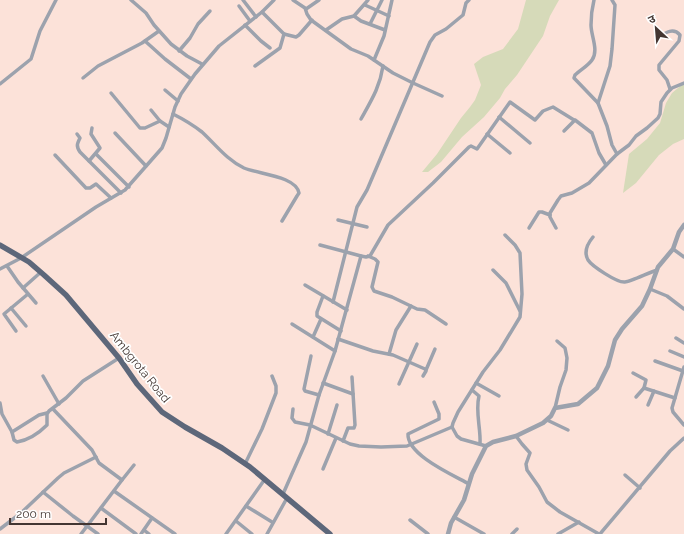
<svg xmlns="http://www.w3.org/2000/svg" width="684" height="534" font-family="Raleway,'Noto Sans Devanagari',sans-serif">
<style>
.green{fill:#d6dab9}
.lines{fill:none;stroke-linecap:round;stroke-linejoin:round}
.minor{stroke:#9ca2ad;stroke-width:3.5}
.tertiary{stroke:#9ca2ad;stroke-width:4.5}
.primary{stroke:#5d677a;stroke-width:5.5}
.labels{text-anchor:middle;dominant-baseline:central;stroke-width:3.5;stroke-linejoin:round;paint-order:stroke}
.street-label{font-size:12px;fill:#433632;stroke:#fff}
</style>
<rect width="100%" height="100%" fill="#fce2d9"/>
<g class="green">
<polygon points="526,0 559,0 550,16 543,36 517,75 505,89 500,98 484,117 462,137 441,162 428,172 422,172 437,154 461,118 470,107 475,100 481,85 474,64 483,57 503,49 518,29"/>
<polygon points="684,83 684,139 673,144 659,155 636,183 623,193 629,154 647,139 660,123 666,103 672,93"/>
</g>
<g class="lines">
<g class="minor">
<polyline points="131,0 146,13 154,25 171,44 187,56 202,64"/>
<polyline points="243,0 256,17"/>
<polyline points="293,0 305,8 307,14 311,20 351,49 368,56 393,73 413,83 442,96"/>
<path d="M594 0C592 8 591 17 591 25 591 36 599 50 592 60 588 66 580 70 575 75L574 78 598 103"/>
<polyline points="365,5 389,16"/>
<polyline points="239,6 250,21"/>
<polyline points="306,9 319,0"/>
<polyline points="262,12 284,34 296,37 299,35 312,20"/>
<polyline points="354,16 361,21 385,30"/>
<polyline points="370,24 382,0"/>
<polyline points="245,25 261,41 270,48"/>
<polyline points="326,30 342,19 354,16 368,0"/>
<path d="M657 38C665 33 673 27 680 35L679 41 659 65V70L667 80 670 89"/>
<polyline points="145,41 165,59 191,79"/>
<polyline points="179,51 190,38 198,24 210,11"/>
<polyline points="374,60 384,36 392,0"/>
<polyline points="255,66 280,48 284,34"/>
<polyline points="83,78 98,66 142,43 159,31"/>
<polyline points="0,84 31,59 40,31 56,0"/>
<polyline points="165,90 178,101"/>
<polyline points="111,93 140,128 145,128 160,121"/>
<polyline points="151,110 160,121 169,127"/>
<path d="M173 114C183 119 193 125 202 132 216 145 227 160 244 168 258 174 296 176 299 193L297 196 282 221"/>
<polyline points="499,117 530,143"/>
<path d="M361 119C371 101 380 87 383 66"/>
<polyline points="564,131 575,120 592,133 599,153 606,165"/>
<polyline points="115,133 146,166"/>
<path d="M77 134 80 138C77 144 76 146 80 152L121 193"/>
<polyline points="487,134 510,153"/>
<polyline points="96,154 129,187"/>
<polyline points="617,154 629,145 636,136 647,128 658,118 660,114 661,102 667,93 672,88 684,83"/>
<polyline points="55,155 86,188 90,188 96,184 111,198"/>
<polyline points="89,161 100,148 91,134 92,128"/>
<polyline points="338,220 367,227"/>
<polyline points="529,228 539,212 542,212 550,215"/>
<polyline points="556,228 550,217 550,213 558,200 561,196 572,193 589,183 617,154 612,145 607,126 598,103 610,66 612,49 615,5 612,0"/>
<path d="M593 237C588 243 583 251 588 260 592 266 617 283 625 282 630 282 650 272 657 270"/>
<polyline points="320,245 361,256 366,257 370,256 388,225 433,183 469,147 471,146 477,149 510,102 535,120 543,111 553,107 574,120"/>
<polyline points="673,249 684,257"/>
<polyline points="368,256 375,259 378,262 372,287 374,291 392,297 417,309 425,310 446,324"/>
<polyline points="7,266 18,282 36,303"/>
<polyline points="0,269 21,258 96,207 125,190 162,148 166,138 175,107 181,94 195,74 219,46 262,12 274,0"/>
<polyline points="493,270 506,283 520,311"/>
<polyline points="305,285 347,310"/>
<polyline points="23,288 41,272"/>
<polyline points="650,289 667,296 684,309"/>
<polyline points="323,296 317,312 317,316 341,331"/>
<polyline points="333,302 357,207 367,190 430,42 435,35 446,29 463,15 466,3 469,0"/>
<polyline points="11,308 26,326"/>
<polyline points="292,324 335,351"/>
<polyline points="16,331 4,314 28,294"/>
<polyline points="313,337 321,319"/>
<polyline points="676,338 684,343"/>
<polyline points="338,339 373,351 393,355 425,369 426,371 423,376"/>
<polyline points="670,351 684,357"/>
<polyline points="389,354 396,330 411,306"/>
<polyline points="311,356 304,389 305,391 319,395"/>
<polyline points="655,361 683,371"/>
<polyline points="684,367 672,408 673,412 684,425"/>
<polyline points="426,370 435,349"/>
<polyline points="633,373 646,380 644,388"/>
<polyline points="43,376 59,404"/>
<polyline points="323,383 353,394"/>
<polyline points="476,383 499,396"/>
<polyline points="399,384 417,344"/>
<path d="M472 390 479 396C475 412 481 428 480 444"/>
<polyline points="636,397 644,388 675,398"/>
<path d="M434 402 439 414V419L408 434C407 455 453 475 469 484"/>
<path d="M0 403 2 414 12 432 14 440 17 442C29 440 39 433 47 425V414L49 411 66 398 83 381 119 358"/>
<polyline points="648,405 654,391"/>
<polyline points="555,408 560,387 566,370 567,358 565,348 557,341"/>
<polyline points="53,409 92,450 99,463 122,480"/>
<polyline points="293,409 292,418 295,422 310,425 350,444 359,446 381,447 407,446 452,427"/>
<polyline points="547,420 568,430"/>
<polyline points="12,432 39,415 47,413"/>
<polyline points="328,434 337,405"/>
<polyline points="516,436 522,444 530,453 526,464 527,470 539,487 547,502 560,512 599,534"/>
<polyline points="343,441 348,428 354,428 355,425 352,377"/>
<polyline points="486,446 461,439 457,436 452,427 453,423 458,412 483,372 500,350 520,317 522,294 520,253 515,245 505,235"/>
<polyline points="245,464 262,429 276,393 276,386 272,376"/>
<polyline points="323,469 336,438"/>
<polyline points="625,475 640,488"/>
<polyline points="114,491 175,534"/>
<polyline points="43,492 73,516 98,534"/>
<polyline points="283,494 306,442 319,395 335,351 361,256"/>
<polyline points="246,506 272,522"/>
<polyline points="101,508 136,534"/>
<polyline points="454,517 484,534"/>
<polyline points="410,520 428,534"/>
<polyline points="236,521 252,534"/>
<polyline points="0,529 21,513 58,478 64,473 96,457"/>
<polyline points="144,530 149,534"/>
<polyline points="81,534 122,480 134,465"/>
<polyline points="141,534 152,518"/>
<polyline points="226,534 265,479"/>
<polyline points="267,534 287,498"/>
<polyline points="512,534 517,529"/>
<polyline points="558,534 579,522"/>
<polyline points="600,534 670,451 684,438"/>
</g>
<polyline class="tertiary" points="448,534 451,523 464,500 472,474 486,446 493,442 516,436 543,423 551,416 555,408 578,404 597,388 608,366 615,340 622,329 642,306 650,289 658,267 673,249 679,232 684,225"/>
<polyline class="primary" points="0,245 29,262 44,275 66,295 119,358 137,384 162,412 185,427 222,448 250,467 330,534"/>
</g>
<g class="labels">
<g class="street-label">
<text transform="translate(140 367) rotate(51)">Ambgrota Road</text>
</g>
</g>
<g transform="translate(656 28) rotate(334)" stroke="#ffffff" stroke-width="3" paint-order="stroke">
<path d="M0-3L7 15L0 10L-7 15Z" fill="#433632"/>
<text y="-6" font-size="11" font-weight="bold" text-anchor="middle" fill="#433632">उ</text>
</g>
<path d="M10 518v6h96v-6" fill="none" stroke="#433632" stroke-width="2"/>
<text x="16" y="518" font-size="12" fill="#433632" stroke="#ffffff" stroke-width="3" paint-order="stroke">200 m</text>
</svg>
